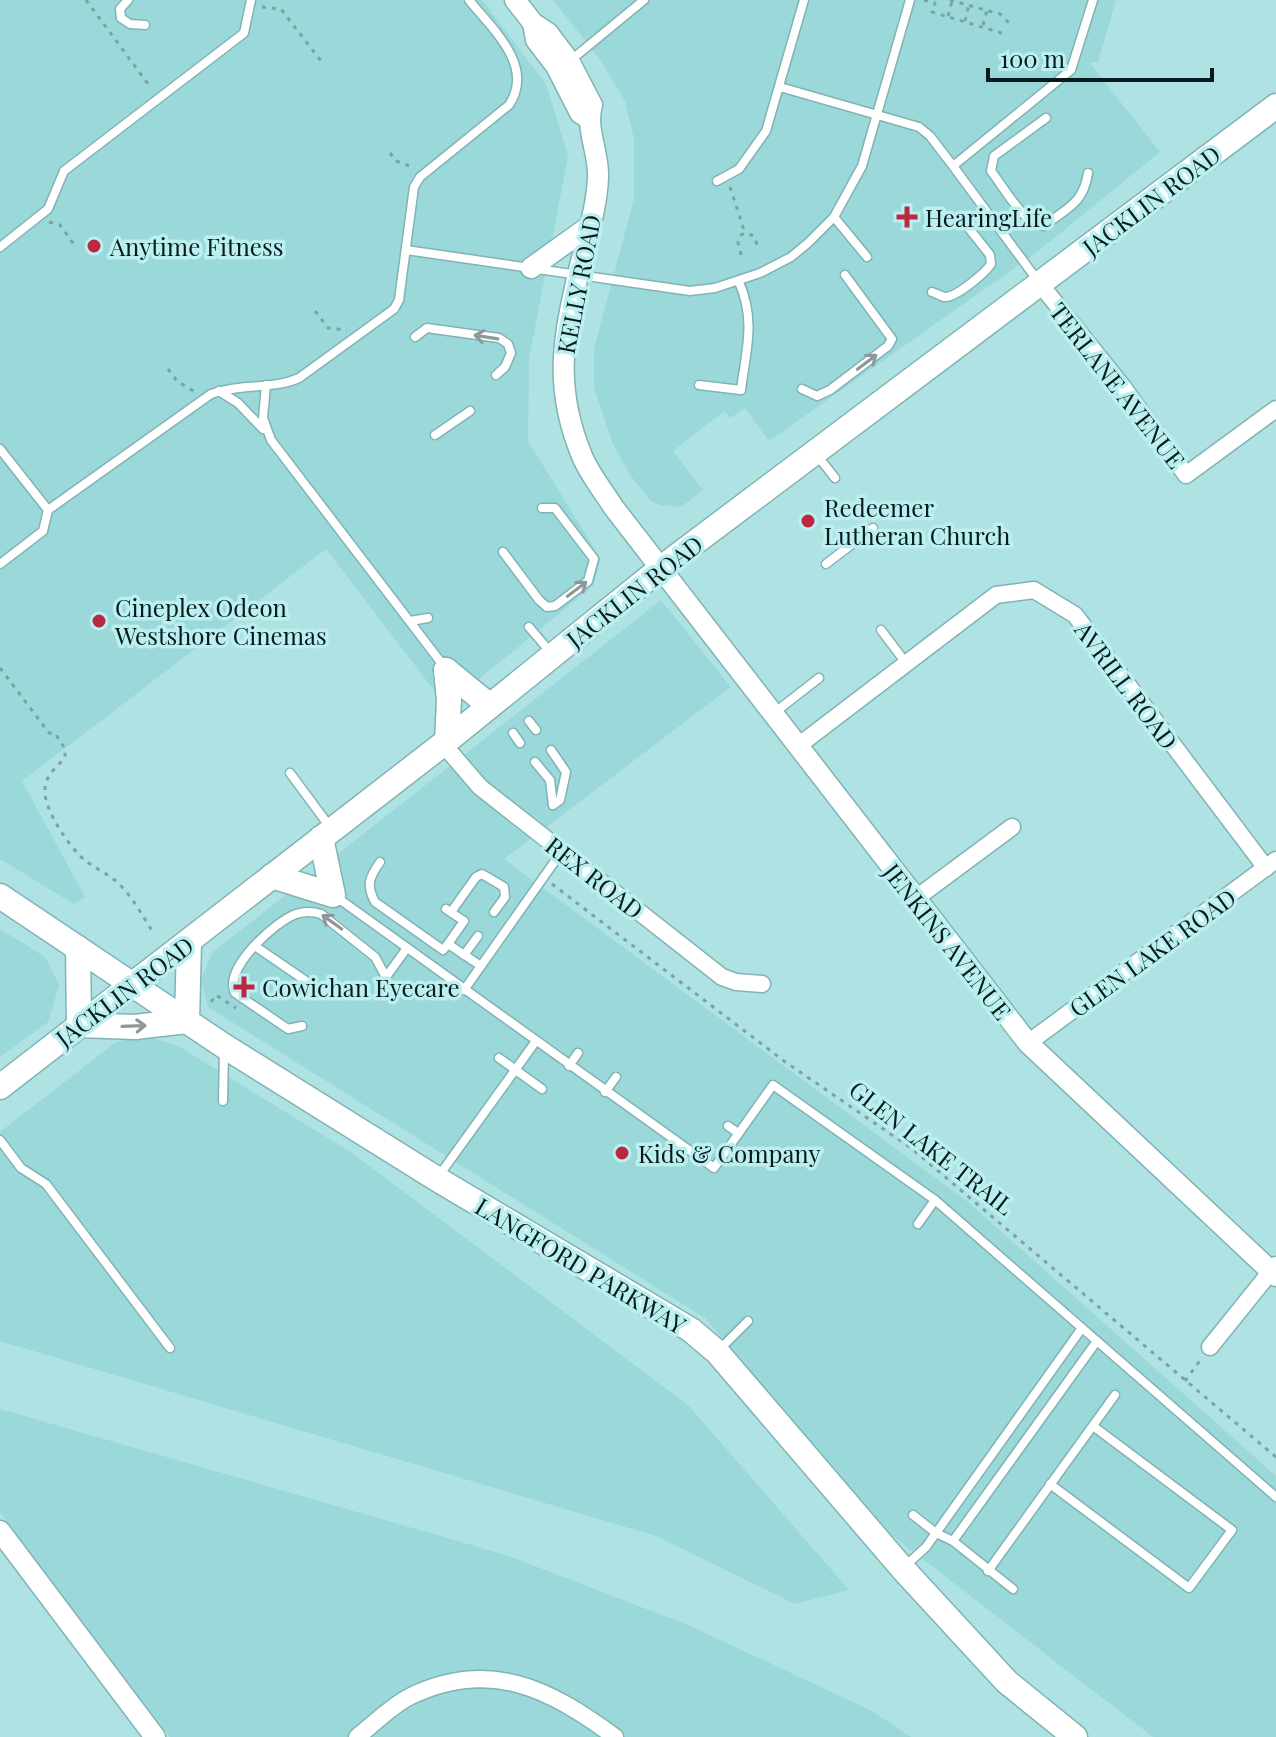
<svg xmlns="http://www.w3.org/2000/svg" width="1276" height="1737" font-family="'Playfair Display',serif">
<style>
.built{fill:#9bd8d9}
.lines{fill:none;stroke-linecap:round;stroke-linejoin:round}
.service-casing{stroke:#81b3b4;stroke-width:11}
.minor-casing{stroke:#81b3b4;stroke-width:19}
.tertiary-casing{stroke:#81b3b4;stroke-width:23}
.secondary-casing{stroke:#81b3b4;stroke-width:27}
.path{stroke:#7aa3a4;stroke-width:3;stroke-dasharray:4 6;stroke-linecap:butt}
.service{stroke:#fff;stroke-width:8}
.minor{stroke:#fff;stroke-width:16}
.tertiary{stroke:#fff;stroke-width:20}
.secondary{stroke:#fff;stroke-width:24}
.oneway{stroke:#8f9899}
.poi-dot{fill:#ba2941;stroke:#bbeff0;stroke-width:3}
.labels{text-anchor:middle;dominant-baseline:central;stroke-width:7;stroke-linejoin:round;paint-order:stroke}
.street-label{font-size:24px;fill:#071b1c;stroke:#bbeff0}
.poi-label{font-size:24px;fill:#071b1c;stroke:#bbeff0;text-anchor:start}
</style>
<rect width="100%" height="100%" fill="#afe2e3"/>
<g class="built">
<polygon points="0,0 482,0 546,84 568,156 529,359 528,441 601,559 593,586 446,706 326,549 22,781 85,897 74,904 0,859"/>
<polygon points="553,0 1116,0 1098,62 1089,62 1160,152 1037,252 769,441 745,408 730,418 724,411 673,451 703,490 681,507 660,505 651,501 630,475 612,442 594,388 594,349 634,199 634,139 625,101 599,58"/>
<polygon points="661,600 731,687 504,859 968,1202 1276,1476 1276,1737 1153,1737 889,1533 705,1318 208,1007 201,979 213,952"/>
<polygon points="0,929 45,957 59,985 48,1022 0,1057"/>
<polygon points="149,1037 178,1046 352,1153 689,1406 849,1590 795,1604 656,1536 0,1341 0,1132 116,1042"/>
<polygon points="0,1409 506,1555 688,1625 872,1711 911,1737 170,1737 0,1512"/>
</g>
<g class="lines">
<g class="service-casing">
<g id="service">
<polyline points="128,0 120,9 121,18 130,24 145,25"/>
<polyline points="571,60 644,0"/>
<polyline points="780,87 919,127 930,136 953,166 1038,281"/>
<path d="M1046 118 994 156 991 171C1003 186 1024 225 1044 226 1068 207 1083 204 1088 173"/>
<polyline points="953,166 1071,70 1093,0"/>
<polyline points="717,181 739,169 766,131 804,0"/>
<polyline points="834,217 867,257"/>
<polyline points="0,247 48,209 64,171 244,33 251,0"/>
<polyline points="406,250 690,291 715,288 760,273 791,257 808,243 834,217 862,166 910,0"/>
<path d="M932 292C935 293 941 296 944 297 956 298 985 273 991 264L990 255 964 222 959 219H952"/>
<polyline points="415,337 427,328 499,338 508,344 511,353 505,367 496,375"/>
<polyline points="266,385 263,418 271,440 446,669"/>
<path d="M699 385 741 390C746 350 756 321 739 282"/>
<polyline points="802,389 817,396 830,390 888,346 892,339 845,275"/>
<polyline points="219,391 238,403 263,429"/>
<polyline points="435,435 470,411"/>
<polyline points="0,449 48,510"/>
<polyline points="816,454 835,478"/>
<polyline points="503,552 539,600 547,607 555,606 588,581 594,559 555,508 542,508"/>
<path d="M0 564 43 531 48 510 211 394C241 383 272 390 299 378L394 309 399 300 414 187 420 177 509 105C535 66 493 30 469 0"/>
<polyline points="826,564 873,528"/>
<polyline points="410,621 428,618"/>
<polyline points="529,627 552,654"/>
<polyline points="881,630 906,663"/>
<polyline points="774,713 819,678"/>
<polyline points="529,721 536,730"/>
<polyline points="513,733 520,743"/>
<polyline points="551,750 566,772 560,800 553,805"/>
<polyline points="535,762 550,780 553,805"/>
<polyline points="290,773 330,827"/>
<path d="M380 862C369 878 366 885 375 902L443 950 448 944 481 966"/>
<polyline points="335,896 714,1168 773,1085 935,1200 1276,1497"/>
<polyline points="446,909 464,921 448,944"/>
<polyline points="451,912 476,877 482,874 504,887 505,897 494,912"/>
<polyline points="255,946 325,994"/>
<polyline points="464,955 478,936"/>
<polyline points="464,990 562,851"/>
<path d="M302 1026 288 1029 235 993C223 969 274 922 296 914 305 911 312 911 321 914L375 957 386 977 407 948"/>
<polyline points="499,1058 542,1089"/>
<polyline points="569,1066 578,1053"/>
<polyline points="605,1092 616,1077"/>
<polyline points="223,1101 224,1051"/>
<polyline points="728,1126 738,1133"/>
<polyline points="0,1140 21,1168 46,1184 170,1348"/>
<polyline points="438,1177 536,1041"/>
<polyline points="918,1224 935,1200"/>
<polyline points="720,1349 748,1321"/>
<polyline points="1050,1484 1189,1588 1232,1530 1093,1426"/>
<polyline points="913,1515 936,1533 953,1541 1013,1589"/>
<polyline points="953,1541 1097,1341"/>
<polyline points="903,1568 926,1547 1082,1328"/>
<polyline points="988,1571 1115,1395"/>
</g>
</g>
<g class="minor-casing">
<g id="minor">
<polyline points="1040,284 1123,387 1186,475 1276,409"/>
<polyline points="443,744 480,787 722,977 736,982 762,984"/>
<polyline points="798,746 996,595 1034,590 1075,615 1266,868"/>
<polyline points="915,899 1012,827"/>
<polyline points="1028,1043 1276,860"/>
<polyline points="1210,1347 1276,1265"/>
<path d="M357 1737C374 1724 392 1705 411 1696 490 1658 550 1689 615 1737"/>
</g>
</g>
<g class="tertiary-casing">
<g id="tertiary">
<path d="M515 0 533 23 548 33 569 61 592 105C585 128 599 152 598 177 597 207 587 237 580 266 563 338 553 386 582 456 590 475 604 492 614 508L1028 1043 1276 1276"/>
<polyline points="533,23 536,40 556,66 580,113 588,118"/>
<polyline points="531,268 591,225"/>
<polyline points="0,1531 155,1737"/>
</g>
</g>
<g class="secondary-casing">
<g id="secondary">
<polyline points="446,670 449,700 447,741"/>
<polyline points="446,670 490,706"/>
<polyline points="272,876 333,895 321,838"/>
<polyline points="0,896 224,1046 437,1179 691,1330 717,1352 902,1568 1007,1682 1075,1737"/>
<polyline points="78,948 79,1025"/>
<polyline points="187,1021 189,943"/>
<polyline points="79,1025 135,1027 187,1021"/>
<polyline points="0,1087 443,744 661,568 1276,106"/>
</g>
</g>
<g class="path">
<polyline points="86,0 151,88"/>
<polyline points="924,0 935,3 932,12 1005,34"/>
<polyline points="950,0 1000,14 1009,23"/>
<polyline points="262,7 281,9 321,61"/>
<polyline points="948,16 952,1"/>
<polyline points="965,21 969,5"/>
<polyline points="983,25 987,10"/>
<polyline points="390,153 396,161 415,168"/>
<polyline points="730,187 745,233"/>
<polyline points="49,222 60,225 75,246"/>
<polyline points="741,255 738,242 741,235 745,233 754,236 759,250"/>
<polyline points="315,311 328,328 347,330"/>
<polyline points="168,369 177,381 195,392"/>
<path d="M0 668 49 733H55L65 749V757C58 767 46 774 45 788 42 808 71 850 87 862 100 871 112 876 122 887 135 901 144 918 154 934"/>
<polyline points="552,884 784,1061 911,1148 1276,1457"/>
<polyline points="211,1002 216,995 236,1008"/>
<polyline points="1185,1381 1202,1358"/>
</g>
<use href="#service" class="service"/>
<use href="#minor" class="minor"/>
<use href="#tertiary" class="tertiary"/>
<use href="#secondary" class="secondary"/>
</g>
<defs><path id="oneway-shaft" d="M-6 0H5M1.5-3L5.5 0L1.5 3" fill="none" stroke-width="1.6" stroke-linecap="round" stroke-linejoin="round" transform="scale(2)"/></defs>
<g class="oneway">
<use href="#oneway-shaft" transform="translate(486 337) rotate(-171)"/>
<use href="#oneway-shaft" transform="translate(867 362) rotate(-37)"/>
<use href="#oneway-shaft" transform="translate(577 589) rotate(-37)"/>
<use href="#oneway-shaft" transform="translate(332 922) rotate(-144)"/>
<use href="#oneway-shaft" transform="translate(134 1026) rotate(-2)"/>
</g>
<g class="poi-dot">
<path d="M903 205h8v8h8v8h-8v8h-8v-8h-8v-8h8z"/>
<circle cx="94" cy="246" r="8"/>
<circle cx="808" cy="521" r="8"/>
<circle cx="99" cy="621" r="8"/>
<path d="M240 975h8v8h8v8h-8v8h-8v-8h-8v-8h8z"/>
<circle cx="622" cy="1153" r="8"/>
</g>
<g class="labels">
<g class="street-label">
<text transform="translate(1151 200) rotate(-37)">JACKLIN ROAD</text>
<text transform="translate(578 284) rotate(-79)">KELLY ROAD</text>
<text transform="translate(1118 385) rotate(52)">TERLANE AVENUE</text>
<text transform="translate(634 591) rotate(-38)">JACKLIN ROAD</text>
<text transform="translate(1127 685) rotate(53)">AVRILL ROAD</text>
<text transform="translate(595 877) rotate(38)">REX ROAD</text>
<text transform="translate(948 941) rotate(52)">JENKINS AVENUE</text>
<text transform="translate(1152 952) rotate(-36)">GLEN LAKE ROAD</text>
<text transform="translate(124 991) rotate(-37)">JACKLIN ROAD</text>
<text transform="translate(932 1147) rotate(38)">GLEN LAKE TRAIL</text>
<text transform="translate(581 1265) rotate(31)">LANGFORD PARKWAY</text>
</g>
<g class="poi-label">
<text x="925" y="217">HearingLife</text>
<text x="110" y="246">Anytime Fitness</text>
<text x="824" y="507">Redeemer<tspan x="824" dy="28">Lutheran Church</tspan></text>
<text x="115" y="607">Cineplex Odeon<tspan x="115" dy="28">Westshore Cinemas</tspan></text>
<text x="262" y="987">Cowichan Eyecare</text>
<text x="638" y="1153">Kids &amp; Company</text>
</g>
</g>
<path d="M988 68v12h224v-12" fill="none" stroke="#071b1c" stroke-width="4"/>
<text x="1000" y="68" font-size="24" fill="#071b1c" stroke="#bbeff0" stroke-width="6" paint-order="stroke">100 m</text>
</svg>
